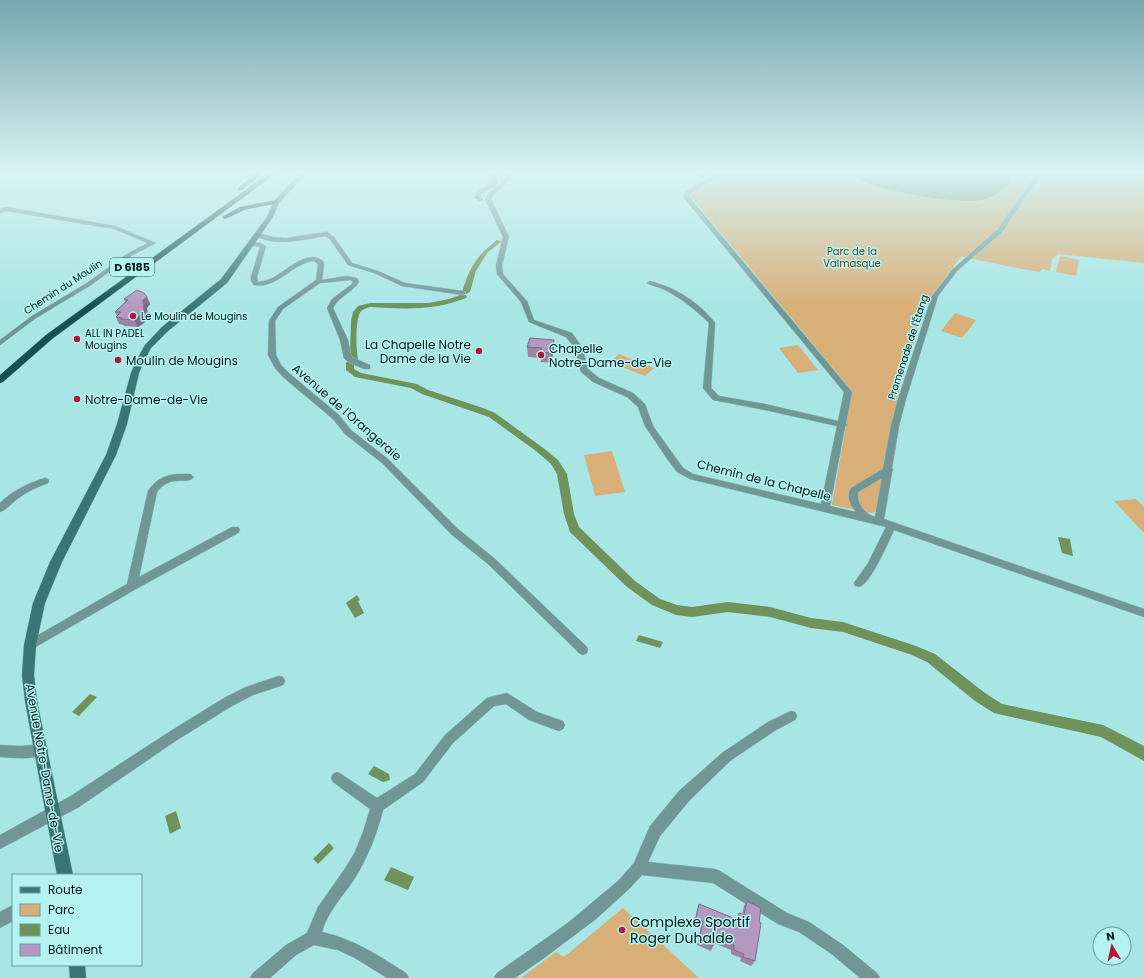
<svg xmlns="http://www.w3.org/2000/svg" width="1144" height="978" font-family="Poppins,sans-serif">
<style>
.green{fill:#d7af77}
.water{fill:#6e935b}
.lines{fill:none;stroke-linecap:round;stroke-linejoin:round}
.canal{fill:#6e935b;fill-rule:evenodd}
.minor-casing{stroke:#8ac0c0;stroke-width:1}
.secondary-casing{stroke:#8ac0c0;stroke-width:1}
.trunk-casing{stroke:#8ac0c0;stroke-width:1}
.minor{fill:#719696;fill-rule:evenodd}
.secondary{fill:#3a7676;fill-rule:evenodd}
.trunk{fill:#165050;fill-rule:evenodd}
.wall{fill:#9a84a4}
.shaded-wall{fill:#7d6b86}
.building{fill:#b399bf;stroke:#7d6b86}
.poi-dot{fill:#ae193c;stroke:#b5f3f2;stroke-width:1.5}
.labels{text-anchor:middle;dominant-baseline:central;stroke-width:3;stroke-linejoin:round;paint-order:stroke}
.far-park-label{font-size:10px;fill:#644719;stroke:#b5f3f2}
.far-street-label{font-size:10px;fill:#011919;stroke:#b5f3f2}
.far-poi-label{font-size:10px;fill:#011919;stroke:#b5f3f2;text-anchor:start}
.shield{fill:#b5f3f2;stroke:#375a5a;stroke-width:1}
.shield-label{font-size:11px;font-weight:bold;fill:#011919}
.poi-label{font-size:12px;fill:#011919;stroke:#b5f3f2;text-anchor:start}
.street-label{font-size:12px;fill:#011919;stroke:#b5f3f2}
.near-poi-label{font-size:14px;fill:#011919;stroke:#b5f3f2;text-anchor:start}
</style>
<rect width="100%" height="100%" fill="#a8e5e5"/>
<g class="green">
<path d="M691 171H708L713 174 711 171H1004L1012 174V171H1144V263L1058 254 1052 259 1050 271 1043 269 1039 272C1013 268 987 261 961 257L926 303 898 394 877 511 872 513 832 505 852 391 686 191 715 175 713 174 701 177Z"/>
<polygon points="1060,256 1079,260 1076,276 1056,272"/>
<polygon points="955,313 976,320 962,338 941,331"/>
<polygon points="798,345 818,370 798,373 779,348"/>
<polygon points="619,354 654,368 645,376 610,362"/>
<polygon points="612,451 625,492 595,496 584,455"/>
<polygon points="1136,499 1144,507 1144,533 1114,501"/>
<polygon points="623,908 699,978 521,978 556,952 564,957"/>
</g>
<g class="water">
<path d="M846 171H1012C1011 187 995 197 981 200 958 205 860 189 846 171Z"/>
<polygon points="1058,537 1070,539 1073,556 1062,553"/>
<polygon points="357,595 360,600 358,601 364,613 355,618 346,603"/>
<polygon points="639,635 663,642 660,648 636,641"/>
<polygon points="90,694 97,697 79,716 72,712"/>
<polygon points="374,766 389,774 390,780 383,782 368,774"/>
<polygon points="176,811 181,828 170,834 165,816"/>
<polygon points="329,843 334,848 318,864 313,859"/>
<polygon points="391,867 414,877 408,890 384,880"/>
</g>
<g class="lines">
<g class="canal">
<polygon points="488,171 494,171 498,183 495,187 481,194 480,197 484,200 479,201 474,198 476,192 492,183"/>
<path d="M497 240 502 241 487 253 476 271 470 292 466 294H463L462 292C470 267 476 256 497 240Z"/>
<path d="M463 294 467 296 466 298C434 311 403 309 370 307 367 308 363 309 361 311 355 319 356 349 358 359L354 364V369L361 373 417 384 428 390 483 408 495 413 542 447 558 460 567 474 574 514 579 527 635 581 660 599 677 605 692 607 728 602 770 607 811 618 843 622 916 646 935 654 985 693 1002 704 1103 725 1144 746V761L1101 737 994 713 975 701 927 662 912 655 843 632 811 628 770 617 728 612 692 617 676 615 652 605 627 587 570 532 564 514 557 474 551 464 536 451 489 417 422 394 411 388 355 377 346 370V363L350 359 351 321 353 312 358 306 370 303H429L449 299Z"/>
</g>
<g class="minor-casing">
<g id="minor">
<path d="M485 171H495L508 174 510 180 494 194 491 199 509 237 502 265 503 274 527 301 534 320 572 333 582 347 588 369 599 378 633 393 645 404 653 426 683 468 693 474 821 504 837 426 765 410 713 400 703 388 709 323C696 310 681 298 665 290 659 287 652 286 647 283L650 281C675 287 700 303 715 323L711 388 719 396 765 404 838 421 844 392 684 198 685 192 717 173V171H722V175L690 194V198L852 392 846 423 847 425 845 427 830 506 856 512C850 504 846 497 851 488L883 469 891 426 898 399 932 296 953 269 998 229 1024 191 1040 171H1045L1028 193 1002 232 957 271 938 296 906 399 899 426 892 468 893 470 892 472 884 519 1144 609V617L894 530C889 541 871 582 861 586 859 587 858 587 855 586L854 583 868 563 886 527 690 479 677 472 668 460 645 426 638 407 627 397 593 382 581 372 574 347 566 337 529 322 521 302 497 274 496 265 503 237 485 199 490 192 504 180V176ZM882 478 875 517C865 514 856 503 858 492Z"/>
<polygon points="6,207 115,226 156,243 131,256 91,285 36,318 0,345 0,340 32,316 87,283 127,254 148,243 114,229 13,212 6,211 0,213 0,209"/>
<path d="M327 232 334 237 352 263 378 271 405 283 463 291 466 293 463 295 402 286 374 273 348 265 330 239 326 236C305 239 274 248 255 235L258 233 273 237 286 238Z"/>
<path d="M251 242 260 243 266 246 257 277 258 282C262 281 266 281 270 279 285 273 306 248 323 261L324 264 322 280 346 276 357 278 359 282C352 293 339 296 333 308L348 340 351 355 354 358 370 365V369H364L348 362 344 358 340 340 327 308 332 299 352 284 353 282 351 280 320 283 283 309 275 321 276 355 281 365 289 373 339 415 351 430 388 459 458 529 494 558 587 647 588 650 587 653 583 655 579 653 488 564 452 535 382 463 345 434 333 419 283 377 275 368 268 355 269 321 278 307 316 280 318 264 314 261C292 263 278 289 254 285L251 281V277L260 247 249 245V243Z"/>
<path d="M178 474H190L194 477C187 486 171 473 157 492L139 577 232 527H238L240 530 238 533 136 589 34 648 30 650 26 648 25 645 26 642 127 584 148 491C156 479 165 475 178 474Z"/>
<path d="M45 478 48 479 49 481 48 483C38 487 28 491 20 497 13 501 7 510 0 512V503C12 491 28 483 45 478Z"/>
<polygon points="279,676 283,677 285,681 283,685 253,695 232,706 177,740 79,807 0,849 0,835 69,797 169,732 224,698 246,687"/>
<path d="M507 693 537 712 563 721 565 725 563 729 559 731 529 720 506 704 494 706 453 743 423 782 383 810C377 834 368 857 355 878 344 895 327 912 322 932 354 939 379 956 406 973L409 978H387L355 958 338 950 314 945 296 955 270 978H250L253 973 286 945 307 933 318 907 346 867 355 852 363 832 370 809 333 782 331 778 333 774 337 772 341 774 377 798 415 774 445 735 487 698Z"/>
<polygon points="791,711 795,712 797,716 795,720 776,730 730,761 689,801 660,836 648,862 715,869 720,871 787,913 809,922 843,945 877,973 880,978 860,978 833,955 799,932 778,924 713,883 642,875 629,889 596,919 544,958 515,978 494,978 497,973 569,922 619,880 634,863 650,826 679,791 722,753 768,722"/>
<path d="M42 744 46 746 48 750 46 754C32 760 15 758 0 757V745L21 746Z"/>
<polygon points="13,905 13,921 0,928 0,912"/>
</g>
</g>
<g class="secondary-casing">
<g id="secondary">
<polygon points="302,171 308,171 279,203 273,217 227,283 168,331 151,348 144,361 139,373 127,424 116,455 62,562 45,603 36,645 34,675 37,701 73,875 57,875 25,701 22,675 24,645 33,603 50,562 106,455 117,424 131,373 136,361 145,345 162,327 221,279 267,217 274,201"/>
<polygon points="69,965 85,965 86,978 70,978"/>
</g>
</g>
<g class="trunk-casing">
<g id="trunk">
<polygon points="259,171 266,171 242,190 238,190 238,188"/>
<polygon points="272,171 279,171 52,339 3,382 0,383 0,375 46,335"/>
<polygon points="276,200 278,201 278,203 244,210 225,219 222,217 240,207"/>
</g>
</g>
<use href="#minor" class="minor"/>
<use href="#secondary" class="secondary"/>
<use href="#trunk" class="trunk"/>
</g>
<g class="wall">
<polygon points="147,297 150,304 147,308 148,318 144,323 138,327 124,326 124,325 119,324 116,317 117,316 115,312 125,302 124,299"/>
<polygon points="530,338 554,349 551,363 541,362 541,358 528,357 527,347"/>
<polygon points="747,901 759,922 755,961 751,966 740,961 741,958 731,954 731,950 714,943 713,946 711,951 697,945 701,926 694,923 697,910 699,904 736,920 739,913 742,915 744,906"/>
</g>
<g class="shaded-wall">
<polygon points="147,297 150,304 147,308 148,318 144,323 138,327 134,320 143,300"/>
<polygon points="554,340 554,349 551,363 551,353"/>
</g>
<g class="building">
<polygon points="137,290 144,293 147,297 143,300 144,311 141,315 134,320 121,319 122,318 116,317 121,312 115,312 128,300 124,299"/>
<polygon points="530,338 554,340 551,353 540,352 542,348 527,347"/>
<polygon points="747,901 761,908 759,922 761,923 755,961 743,957 744,954 734,950 734,945 714,937 713,946 699,940 703,921 696,918 699,904 738,920 739,913 744,915"/>
</g>
<linearGradient id="sky" x2="0" y2="1"><stop stop-color="#77a7b0"/><stop offset="0.56" stop-color="#d8f3f3"/><stop offset="1" stop-color="#d8f3f3" stop-opacity="0"/></linearGradient>
<rect width="1144" height="308" fill="url(#sky)"/>
<g class="poi-dot">
<circle cx="133" cy="316" r="4"/>
<circle cx="77" cy="339" r="4"/>
<circle cx="479" cy="351" r="4"/>
<circle cx="541" cy="355" r="4"/>
<circle cx="118" cy="360" r="4"/>
<circle cx="77" cy="399" r="4"/>
<circle cx="622" cy="930" r="4"/>
</g>
<g class="labels">
<g class="far-park-label">
<text x="852" y="251">Parc de la<tspan x="852" dy="12">Valmasque</tspan></text>
</g>
<g class="far-street-label">
<text transform="translate(63 287) rotate(-33)">Chemin du Moulin</text>
<text transform="translate(908 347) rotate(-72)">Promenade de l'Étang</text>
</g>
<g class="far-poi-label">
<text x="141" y="316">Le Moulin de Mougins</text>
<text x="85" y="333">ALL IN PADEL<tspan x="85" dy="12">Mougins</tspan></text>
</g>
<rect class="shield" x="110" y="258" width="44" height="18" rx="3"/>
<g class="shield-label">
<text x="132" y="267">D 6185</text>
</g>
<g class="poi-label">
<text x="471" y="344" text-anchor="end">La Chapelle Notre<tspan x="471" dy="14">Dame de la Vie</tspan></text>
<text x="549" y="348">Chapelle<tspan x="549" dy="14">Notre-Dame-de-Vie</tspan></text>
<text x="126" y="360">Moulin de Mougins</text>
<text x="85" y="399">Notre-Dame-de-Vie</text>
</g>
<g class="street-label">
<text transform="translate(347 412) rotate(41)">Avenue de l'Orangeraie</text>
<text transform="translate(764 480) rotate(14)">Chemin de la Chapelle</text>
<text transform="translate(45 768) rotate(80)">Avenue Notre-Dame-de-Vie</text>
</g>
<g class="near-poi-label">
<text x="630" y="922">Complexe Sportif<tspan x="630" dy="16">Roger Duhalde</tspan></text>
</g>
</g>
<rect x="12" y="874" width="130" height="92" fill="#b5f3f2" stroke="#6d9c9b"/>
<rect x="20" y="887" width="20" height="6" fill="#3a7676" stroke="#6d9c9b"/>
<text x="48" y="894" font-size="12" fill="#011919">Route</text>
<rect x="20" y="904" width="20" height="12" fill="#d7af77" stroke="#6d9c9b"/>
<text x="48" y="914" font-size="12" fill="#011919">Parc</text>
<rect x="20" y="924" width="20" height="12" fill="#6e935b" stroke="#6d9c9b"/>
<text x="48" y="934" font-size="12" fill="#011919">Eau</text>
<rect x="20" y="944" width="20" height="12" fill="#b399bf" stroke="#6d9c9b"/>
<text x="48" y="954" font-size="12" fill="#011919">Bâtiment</text>
<g transform="translate(1112 946) rotate(351)"><circle r="19" fill="#b5f3f2" stroke="#6d9c9b"/>
<path d="M0-3L7 15L0 10L-7 15Z" fill="#ae193c"/>
<text y="-6" font-size="11" font-weight="bold" text-anchor="middle" fill="#011919">N</text>
</g>
</svg>
